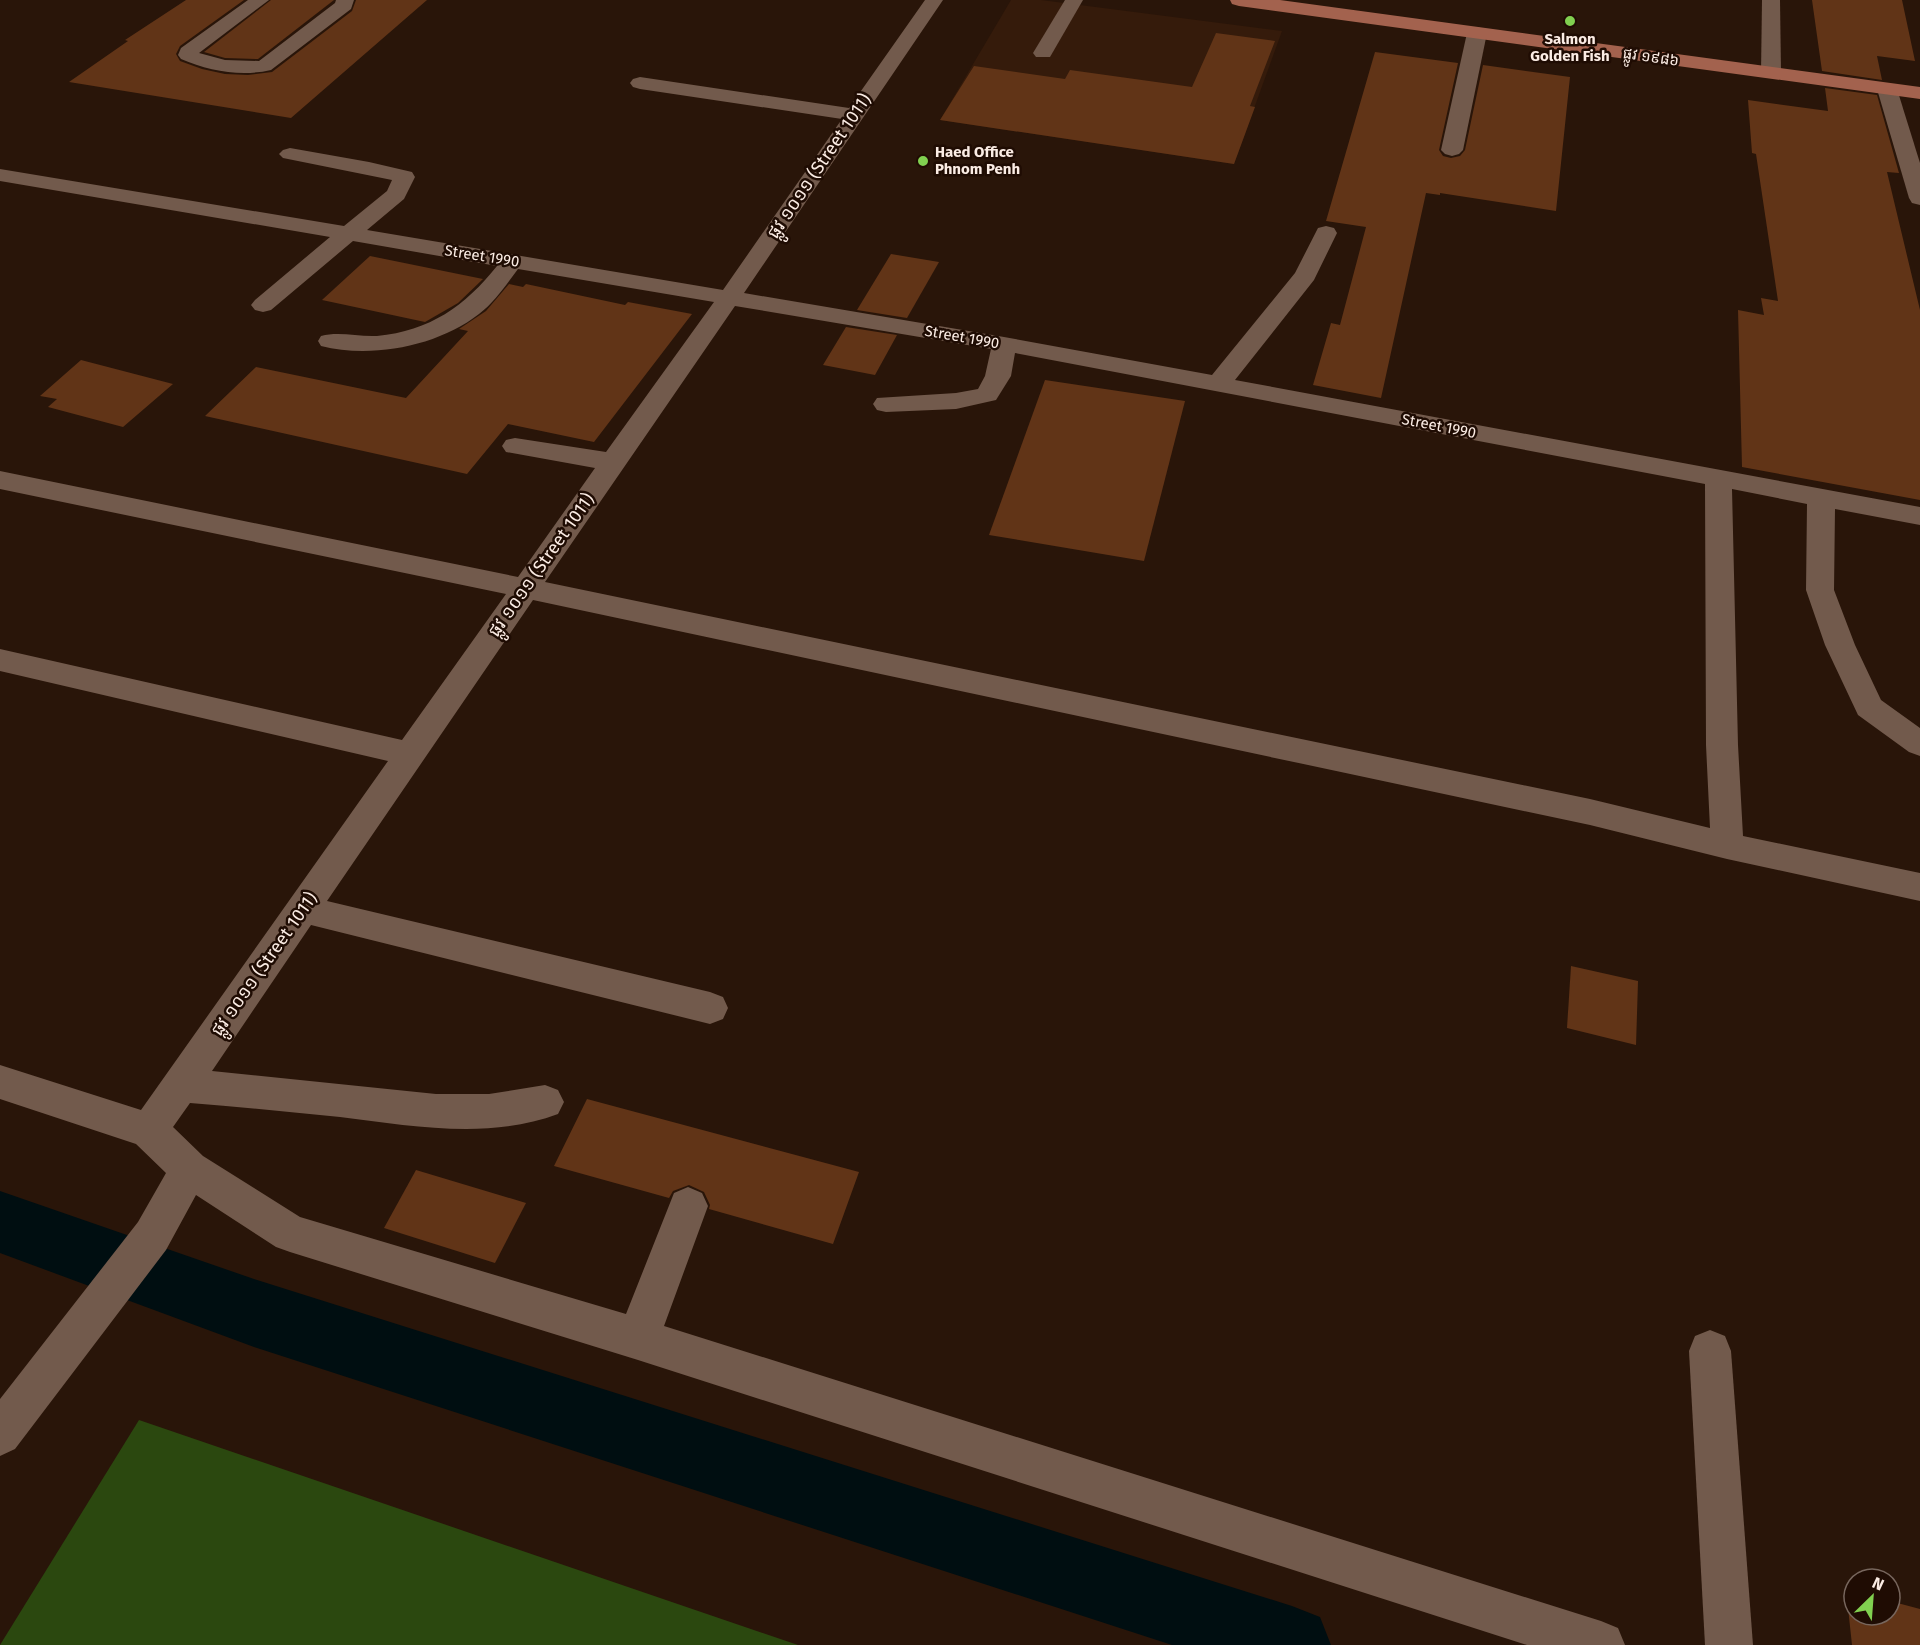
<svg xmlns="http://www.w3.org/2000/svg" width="1920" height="1645" font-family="'Fira Sans','Noto Sans Khmer',sans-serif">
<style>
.built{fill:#351b0b}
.green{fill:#2b480f}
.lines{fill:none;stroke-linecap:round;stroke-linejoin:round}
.canal{fill:#000e11;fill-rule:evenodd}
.building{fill:#613417}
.minor{fill:#725a4c;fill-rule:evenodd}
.major{fill:#a3624e;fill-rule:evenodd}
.poi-dot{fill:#81d050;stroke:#1f0c03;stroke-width:2}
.labels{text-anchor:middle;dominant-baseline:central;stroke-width:5;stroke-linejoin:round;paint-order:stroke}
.far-poi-label{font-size:15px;font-weight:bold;fill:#fbece4;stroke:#1f0c03}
.far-street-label{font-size:15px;fill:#fbece4;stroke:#1f0c03}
.street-label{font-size:18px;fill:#fbece4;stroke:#1f0c03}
</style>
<rect width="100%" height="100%" fill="#291509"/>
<polygon class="built" points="1011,0 1041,0 1282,31 1234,164 940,120"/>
<polygon class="green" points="139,1420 798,1645 0,1645"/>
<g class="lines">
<polygon class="canal" points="0,1191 254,1279 1292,1606 1320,1617 1331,1645 1172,1645 254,1347 0,1253"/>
</g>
<g class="building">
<polygon points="186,0 244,0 180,46 176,54 180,61 202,69 225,74 248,75 272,72 352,11 356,0 427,0 291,118 69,82 128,41 125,40"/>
<polygon points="271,0 334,0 258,59 225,58 204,52"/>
<polygon points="1812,0 1902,0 1915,61 1877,56 1882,80 1822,71"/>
<polygon points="1216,33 1275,41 1250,106 1255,107 1234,164 940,120 974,66 1065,79 1070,70 1192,87"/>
<polygon points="1375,52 1458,63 1439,150 1443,156 1451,158 1460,156 1465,150 1483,65 1570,77 1556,211 1440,193 1440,195 1426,193 1381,398 1313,385 1331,323 1340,325 1366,227 1326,221"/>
<polygon points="1825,88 1877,95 1899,173 1887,172 1920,310 1920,500 1742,467 1738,310 1764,315 1761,298 1778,301 1756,154 1752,153 1748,100 1828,111"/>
<polygon points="891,254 939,262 907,318 857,310"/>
<polygon points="370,256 483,279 458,303 425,322 322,300"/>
<polygon points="509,284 523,287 526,284 625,305 628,302 692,314 594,442 508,424 467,474 205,416 256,367 406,398 468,331 459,329 486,311"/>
<polygon points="846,327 897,335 875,375 823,365"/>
<polygon points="81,360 173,384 123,427 48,407 57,399 40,396"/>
<polygon points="1045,380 1185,401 1144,561 989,535"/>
<polygon points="1571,966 1638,981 1636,1045 1567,1028"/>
<polygon points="587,1099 859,1172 833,1244 709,1209 710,1205 704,1192 689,1185 673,1191 669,1198 554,1166"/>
<polygon points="416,1170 526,1203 495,1263 384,1228"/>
<polygon points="1846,1589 1854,1591 1854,1615 1890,1615 1890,1601 1920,1609 1920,1645 1852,1645"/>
</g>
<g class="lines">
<g class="minor">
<path d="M248 0H269L199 53 225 60 259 61 335 3 336 0H354L351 9 271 70C241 77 209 71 181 59L178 55 181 48Z"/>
<path d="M925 0H943L744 293 1004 337 1212 375 1295 273 1318 228 1326 226 1334 228 1337 233 1314 280 1235 380 1920 507V525L1835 509 1834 590 1855 645 1881 700 1920 728V756L1909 752 1858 715 1825 645 1806 590 1807 504 1732 489 1738 745 1743 836 1920 873V901L1727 859 1590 825 533 600 327 901 710 992 723 997 728 1008 723 1019 710 1024 311 925 212 1071 436 1094H489L545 1085 558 1090 564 1102 558 1114C489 1140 412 1126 340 1117 290 1112 240 1107 190 1103L173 1127 203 1156 300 1217 626 1314 674 1193 688 1187 702 1193 708 1206 664 1326 1601 1621 1618 1628 1625 1645H1527L638 1360 290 1252 276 1247 196 1195 166 1250 15 1449 0 1456V1399L138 1222 166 1173 136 1144 0 1099V1065L141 1110 388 761 0 671V649L402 740 506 594 0 489V471L518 577 595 468 506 452 502 446 506 440 515 438 606 452 714 302 518 269C506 285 495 302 479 314 438 346 372 359 321 346L318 341 321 336C339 331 358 337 377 336 430 331 465 306 497 266L353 241 271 310 263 312 255 310 251 305 255 300 330 237 0 181V169L344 226 387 191 392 180 283 158 279 154 283 150 290 148 369 162 412 172 415 177 404 199 367 230 723 290 842 119 640 89 633 87 630 83 633 79 640 77 849 108ZM735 306 991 349 985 376 978 389 956 393 877 398 873 404 877 410 886 412 956 409 996 400 1011 376 1015 353 1705 484 1706 745 1710 828 1590 799 545 582Z"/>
<polygon points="1065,0 1083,0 1050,57 1036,57 1033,53"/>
<polygon points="1762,0 1780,0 1781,73 1778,77 1764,77 1761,73"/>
<polygon points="1477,27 1484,29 1487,33 1463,150 1459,154 1452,156 1445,154 1441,150 1467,33 1470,29"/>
<polygon points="1887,83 1894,85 1897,89 1920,163 1920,205 1912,203 1909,198 1877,89 1880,85"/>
<polygon points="1710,1330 1725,1336 1731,1351 1753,1645 1705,1645 1689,1351 1695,1336"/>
</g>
<polygon class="major" points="1230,0 1280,0 1920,87 1920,99 1239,6 1232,4"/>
</g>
<g class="poi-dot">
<circle cx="1570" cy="21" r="6"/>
<circle cx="923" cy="161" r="6"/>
</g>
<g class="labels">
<g class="far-poi-label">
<text x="1570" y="39">Salmon<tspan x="1570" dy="17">Golden Fish</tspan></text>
<text x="935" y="152" text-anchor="start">Haed Office<tspan x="935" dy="17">Phnom Penh</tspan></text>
</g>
<g class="far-street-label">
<text transform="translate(1651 57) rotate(8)">ផ្លូវ ១៩៨៦</text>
<text transform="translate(482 256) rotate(9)">Street 1990</text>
<text transform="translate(962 337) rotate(10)">Street 1990</text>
<text transform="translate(1439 426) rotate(11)">Street 1990</text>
</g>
<g class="street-label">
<text transform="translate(819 166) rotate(-56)">ផ្លូវ ១០១១ (Street 1011)</text>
<text transform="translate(541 565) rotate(-55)">ផ្លូវ ១០១១ (Street 1011)</text>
<text transform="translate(264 964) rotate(-55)">ផ្លូវ ១០១១ (Street 1011)</text>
</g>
</g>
<g transform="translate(1872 1597) rotate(25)"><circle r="28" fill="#1f0c03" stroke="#77665d" stroke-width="1.5"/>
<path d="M0-4.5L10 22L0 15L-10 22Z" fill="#81d050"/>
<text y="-9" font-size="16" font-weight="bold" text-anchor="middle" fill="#fbece4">N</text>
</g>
</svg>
